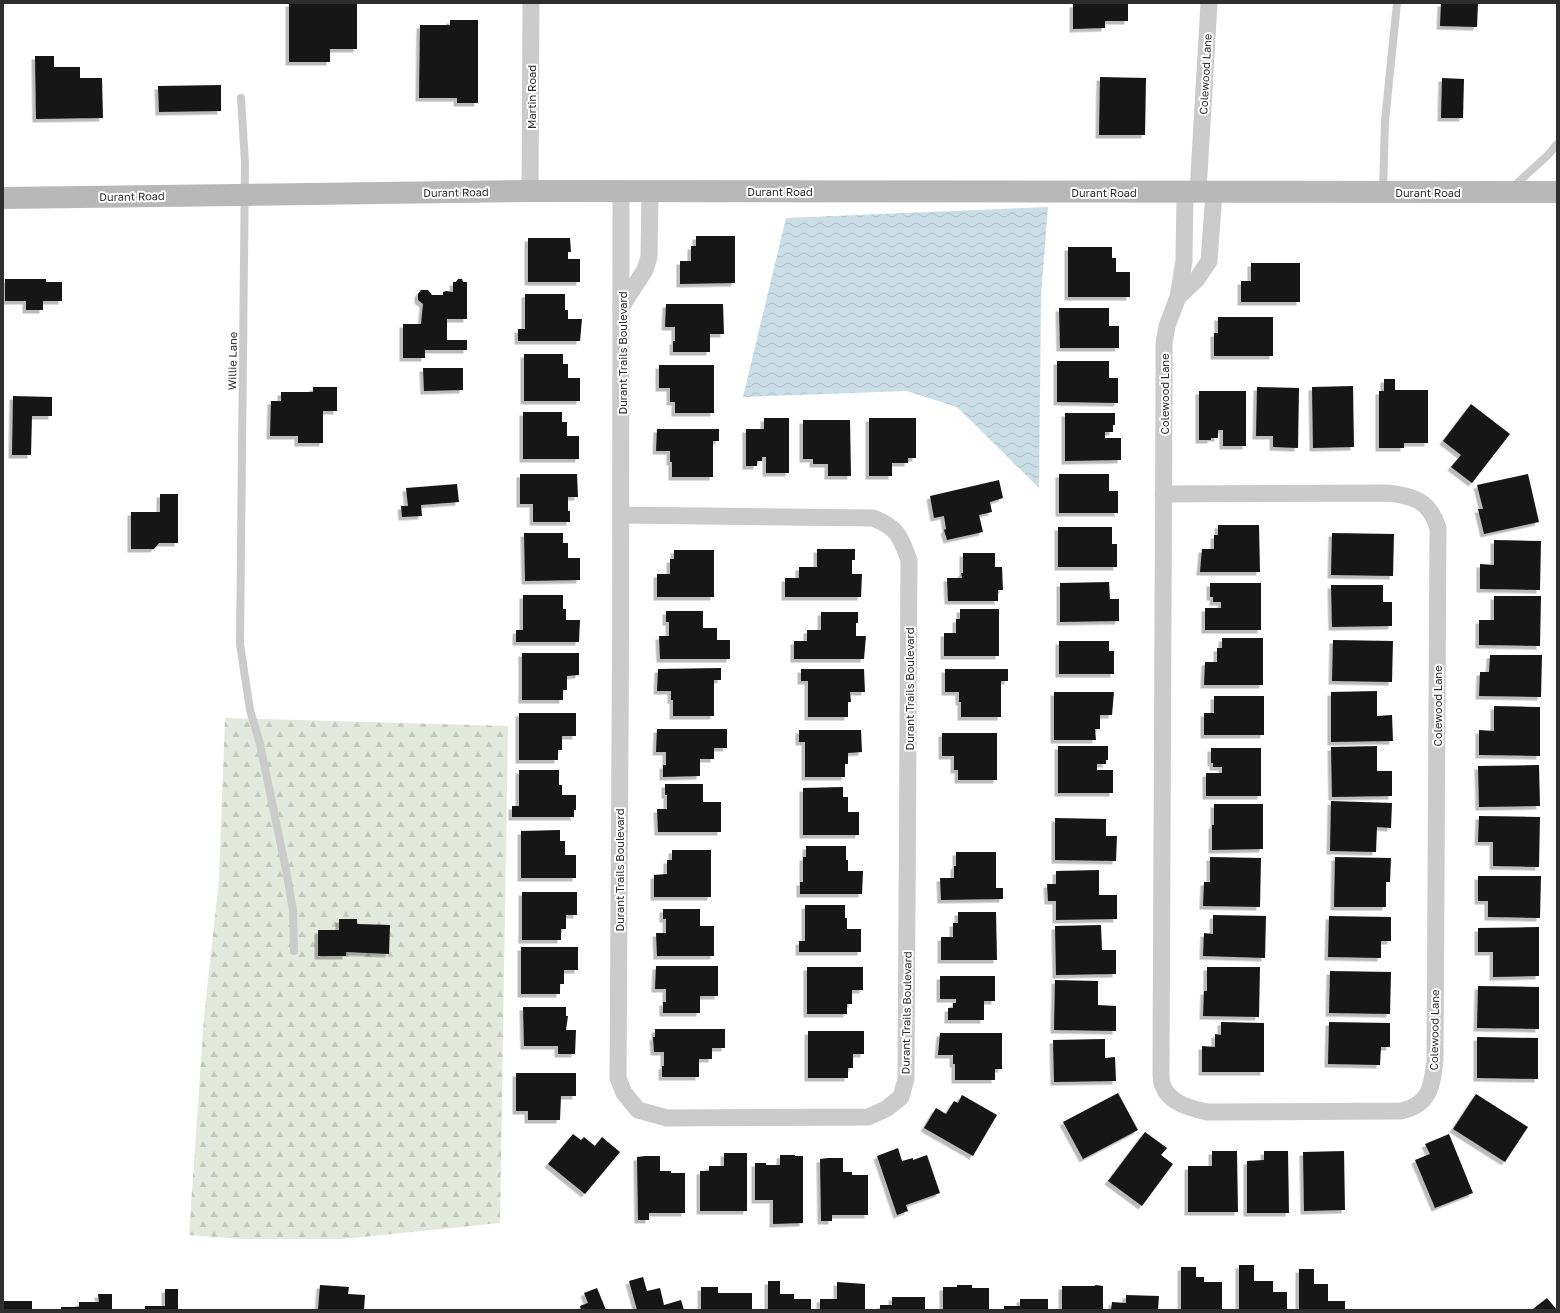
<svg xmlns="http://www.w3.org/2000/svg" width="1560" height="1313" font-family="'Golos Text',sans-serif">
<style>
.forest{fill:url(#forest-firs)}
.water{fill:url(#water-waves)}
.building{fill:#151515;filter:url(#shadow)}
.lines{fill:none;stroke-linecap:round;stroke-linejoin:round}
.lane{stroke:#cbcbcb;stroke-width:8}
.street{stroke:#cbcbcb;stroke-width:17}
.secondary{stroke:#b8b8b8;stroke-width:22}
.labels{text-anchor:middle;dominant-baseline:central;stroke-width:4;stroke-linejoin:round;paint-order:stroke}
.street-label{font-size:11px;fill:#2e2e2e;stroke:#fff}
</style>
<defs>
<pattern id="forest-firs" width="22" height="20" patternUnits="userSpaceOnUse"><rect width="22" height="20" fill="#e4e9dd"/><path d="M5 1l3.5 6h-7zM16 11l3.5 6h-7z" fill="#c4c8be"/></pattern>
<pattern id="water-waves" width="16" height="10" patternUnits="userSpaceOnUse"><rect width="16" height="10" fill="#cbdde7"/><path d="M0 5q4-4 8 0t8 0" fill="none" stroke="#afbec6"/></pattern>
<filter id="shadow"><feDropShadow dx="-3.5" dy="3.5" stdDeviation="0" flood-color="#0004"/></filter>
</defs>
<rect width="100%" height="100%" fill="#fff"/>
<polygon class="forest" points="225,718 508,726 500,1223 343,1239 242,1239 189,1235 204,1017 219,880"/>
<polygon class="water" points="1048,207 1041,296 1039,488 957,407 907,391 743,397 786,218"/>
<g class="building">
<polygon points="289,3 357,3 357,49 330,49 330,62 289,62"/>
<polygon points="1096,3 1128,3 1128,21 1105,21 1105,28 1073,29 1073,4"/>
<polygon points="1441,3 1478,3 1477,27 1440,26"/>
<polygon points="450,20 478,20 478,103 457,103 457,98 419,98 420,25 450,25"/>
<polygon points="35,56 54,56 54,67 80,67 80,78 102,78 103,118 36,119"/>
<polygon points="1100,77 1146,78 1145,135 1099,135"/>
<polygon points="1442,78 1464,79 1463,118 1441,118"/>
<polygon points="221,85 221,111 159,112 158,86"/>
<polygon points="696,236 735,236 735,283 680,284 680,261 691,261 691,246 696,246"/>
<polygon points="528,238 570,238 571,252 568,252 568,259 580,259 580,282 528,282"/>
<polygon points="1068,247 1112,247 1112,258 1116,258 1116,272 1130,272 1130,297 1068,297"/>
<polygon points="1251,263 1300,263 1300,302 1241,302 1241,281 1251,281"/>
<polygon points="5,279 46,279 46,282 62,282 62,301 43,301 43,310 26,310 26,301 5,301"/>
<polygon points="458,279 462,279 463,282 467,282 467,319 447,319 447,340 467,340 467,350 425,350 425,358 403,358 403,324 421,324 423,304 418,300 418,294 421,290 428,290 432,295 443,295 443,292 446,291 453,292 453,282 456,282"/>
<polygon points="525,294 565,294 565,310 568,310 568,319 582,319 580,341 518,341 518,329 525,329"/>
<polygon points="666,304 723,304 724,334 710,334 710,352 673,352 673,341 675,341 675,327 665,327"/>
<polygon points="1059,308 1109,308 1109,326 1119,326 1119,348 1060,348"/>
<polygon points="1218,317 1273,317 1273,356 1214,356 1214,333 1218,333"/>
<polygon points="524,354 563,354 563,364 568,364 568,378 580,378 580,401 524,401"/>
<polygon points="1057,361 1109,361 1109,378 1118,378 1118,403 1057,402"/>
<polygon points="659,365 714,365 714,413 675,413 675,402 670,402 670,388 659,388"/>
<polygon points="423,368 463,368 463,390 424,391"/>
<polygon points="1384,379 1395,379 1395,390 1428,390 1428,443 1404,443 1404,448 1379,448 1379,391 1384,391"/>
<polygon points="1353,386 1354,447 1313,448 1312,387"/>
<polygon points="313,387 337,387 337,411 323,411 323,443 298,443 298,436 270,436 271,401 281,401 281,392 313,392"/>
<polygon points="1257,387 1299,388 1298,448 1273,447 1273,436 1256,436"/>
<polygon points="1199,391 1246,391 1246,446 1223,446 1223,430 1218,430 1218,438 1211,438 1211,440 1199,440"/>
<polygon points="13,396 52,397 52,416 32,416 31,455 12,455"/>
<polygon points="1471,404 1510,434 1472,483 1451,467 1461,455 1443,441"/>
<polygon points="523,412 562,412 562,422 567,422 567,436 579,436 579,459 523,459"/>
<polygon points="1065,413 1115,413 1115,425 1113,425 1113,432 1105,432 1105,438 1121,438 1121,460 1065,461"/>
<polygon points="764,418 789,418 789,473 766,473 766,457 762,457 762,461 757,461 757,466 746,466 746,429 764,429"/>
<polygon points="869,418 916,418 916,458 908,458 908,463 892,463 892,476 869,476"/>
<polygon points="803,420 850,420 851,476 828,476 828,464 813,464 813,459 803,459"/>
<polygon points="657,429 719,429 719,441 713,441 713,477 672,477 672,462 670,462 670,451 656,451"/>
<polygon points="520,474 577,474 578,497 568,497 568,511 570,511 570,522 533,522 533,504 520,504"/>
<polygon points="1059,474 1109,474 1109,491 1118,491 1118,513 1059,513"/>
<polygon points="1528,474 1539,522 1484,534 1478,509 1483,509 1477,485"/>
<polygon points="999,480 1003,498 990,502 992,512 979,515 983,532 947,540 944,530 946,529 944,516 934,518 930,496"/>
<polygon points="457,484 459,502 421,505 422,516 402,517 401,506 408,506 406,488"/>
<polygon points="160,494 178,494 178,543 159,543 154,549 131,549 131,512 160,512"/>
<polygon points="1218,525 1259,525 1260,572 1200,572 1202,549 1214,549 1214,535 1218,535"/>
<polygon points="1058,527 1112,527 1112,544 1117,544 1117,567 1058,567"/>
<polygon points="524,533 563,533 563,543 568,543 568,558 580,558 580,580 525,581"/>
<polygon points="1332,533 1394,534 1393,576 1331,575"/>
<polygon points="1494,540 1541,541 1540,590 1480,589 1480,564 1494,565"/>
<polygon points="817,549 855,549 855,560 852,560 852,574 862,574 861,597 785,597 785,578 799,578 799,567 817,567"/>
<polygon points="674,550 714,550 714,597 657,597 657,574 670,574 670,559 674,559"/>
<polygon points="963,553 995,553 995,567 1002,567 1003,590 998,590 998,601 948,601 947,578 962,578 961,573 963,573"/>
<polygon points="1109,582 1110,599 1119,599 1119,621 1060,622 1060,583"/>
<polygon points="1210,583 1261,583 1261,630 1205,630 1205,608 1221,608 1221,602 1213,602 1213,597 1210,597"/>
<polygon points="1331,585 1383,585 1383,602 1392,602 1392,626 1332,627"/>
<polygon points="523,595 563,595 563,609 566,609 566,620 580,620 579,642 516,642 516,630 523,630"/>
<polygon points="1494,596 1541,596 1540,646 1479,645 1479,620 1494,620"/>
<polygon points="960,609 999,609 999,656 944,656 944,633 956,633 956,619 960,619"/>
<polygon points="666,611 703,611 703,628 717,628 717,640 730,640 730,659 660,659 659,636 669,636 669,622 666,622"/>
<polygon points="821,612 858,612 858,623 856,623 856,636 866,636 864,659 794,659 794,641 807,641 807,630 821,630"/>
<polygon points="1222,638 1263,638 1263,685 1204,685 1205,662 1217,662 1217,648 1222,648"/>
<polygon points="1333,640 1393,641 1392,682 1332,681"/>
<polygon points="1059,641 1109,641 1109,651 1114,651 1114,674 1059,674"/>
<polygon points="522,653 579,653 579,675 567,676 567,690 563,690 563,700 522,700"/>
<polygon points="1490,655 1542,655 1541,697 1479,696 1480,672 1489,672"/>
<polygon points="721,668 721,680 714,680 714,716 673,716 673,700 671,700 671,691 657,691 658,669"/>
<polygon points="801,669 864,669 865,692 850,692 851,702 848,702 848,717 808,717 808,681 801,681"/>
<polygon points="945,669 1008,669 1008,681 1001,681 1001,717 961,717 961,702 959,702 959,692 945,692"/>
<polygon points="1377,691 1377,716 1392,715 1393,741 1331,742 1331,692"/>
<polygon points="1054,692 1114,692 1112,715 1100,715 1100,729 1095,729 1096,740 1054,740"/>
<polygon points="1214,696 1264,696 1264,735 1204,735 1204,713 1214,713"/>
<polygon points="1494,706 1540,707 1540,756 1479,755 1479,730 1494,731"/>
<polygon points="519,713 576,713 576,736 562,736 562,750 558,750 558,760 519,760"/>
<polygon points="657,729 727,729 727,748 714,748 714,759 700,759 700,776 663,777 663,765 666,765 666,752 656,752"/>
<polygon points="799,730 861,730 862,752 848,753 848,764 845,764 845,777 805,777 805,742 799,742"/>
<polygon points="942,733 997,733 997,780 958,780 958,770 954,770 954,756 942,756"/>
<polygon points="1058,746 1108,746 1108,760 1106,760 1106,764 1097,764 1097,770 1113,770 1113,793 1058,793"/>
<polygon points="1377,746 1377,771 1392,771 1392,796 1332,797 1331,747"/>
<polygon points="1211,748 1261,748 1261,796 1206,796 1206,773 1222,773 1222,767 1213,767 1213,763 1211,763"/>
<polygon points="1539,765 1540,806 1479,807 1478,766"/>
<polygon points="519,770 559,770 559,785 562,785 562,795 576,795 576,810 574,810 574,817 512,817 512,806 519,806"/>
<polygon points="665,784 703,784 703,802 721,802 721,832 658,832 657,809 667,809 667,795 665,795"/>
<polygon points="843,787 843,797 848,797 848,812 859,812 859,835 803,835 803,788"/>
<polygon points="1331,801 1392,803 1391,828 1377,827 1376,852 1330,851"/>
<polygon points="1214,804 1263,804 1263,849 1212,850 1212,825 1214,825"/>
<polygon points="1479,816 1540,817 1539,867 1493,866 1493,842 1478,842"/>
<polygon points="1055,818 1106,819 1106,836 1117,836 1116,861 1055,860"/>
<polygon points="560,830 560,841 565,841 565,855 576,855 576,878 521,878 521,831"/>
<polygon points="806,846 846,846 846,860 848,860 848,871 863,871 862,894 800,894 800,882 803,882 803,857 806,857"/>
<polygon points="672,850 711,850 711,897 654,897 654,875 667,874 667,860 672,860"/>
<polygon points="956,852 996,852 996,888 1003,888 1003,899 941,900 940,878 954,878 954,866 956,866"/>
<polygon points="1210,857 1261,858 1260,907 1203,906 1204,882 1210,882"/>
<polygon points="1335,857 1391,858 1390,882 1386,882 1386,907 1334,907"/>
<polygon points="1099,870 1099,895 1117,895 1117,919 1056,920 1056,901 1048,901 1047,884 1056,884 1056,871"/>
<polygon points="1478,876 1541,876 1540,918 1488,917 1488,901 1478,901"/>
<polygon points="522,892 577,892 577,915 566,915 566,929 561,929 561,940 522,940"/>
<polygon points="805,905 845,905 845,918 847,918 847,929 861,929 861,952 799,952 799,941 805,941"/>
<polygon points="663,909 700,909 700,926 714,926 714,956 657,956 656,933 666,933 666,919 663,919"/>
<polygon points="958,912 996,912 997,960 941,960 941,937 953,937 953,923 958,923"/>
<polygon points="1213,915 1266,916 1265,958 1203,956 1204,933 1213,934"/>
<polygon points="1329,916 1391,917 1391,941 1381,941 1381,958 1328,957"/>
<polygon points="339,919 357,919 357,924 390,925 389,954 346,952 346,956 318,956 318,930 339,930"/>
<polygon points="1101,925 1102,950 1116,950 1116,974 1056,975 1055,926"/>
<polygon points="1539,927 1539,976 1493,977 1493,952 1478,952 1478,928"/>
<polygon points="521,947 578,947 578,970 564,970 564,984 560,984 560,994 521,994"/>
<polygon points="656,966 718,966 718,996 700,996 700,1013 663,1013 663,1002 666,1002 666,989 655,989"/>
<polygon points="807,967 863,967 863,990 852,990 852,1004 847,1004 847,1014 807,1014"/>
<polygon points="1207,967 1260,967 1259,1017 1203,1016 1204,991 1207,991"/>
<polygon points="1330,971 1391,972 1390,1014 1329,1013"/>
<polygon points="940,976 995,976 995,1001 984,1001 984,1020 948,1020 948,1008 953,1008 953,1003 956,1003 956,999 940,999"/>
<polygon points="1055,980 1098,981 1098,1005 1116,1006 1116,1031 1054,1030"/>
<polygon points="1478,986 1539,987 1539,1029 1477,1028"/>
<polygon points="523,1007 566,1007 566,1016 568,1016 566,1030 576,1030 575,1054 558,1054 558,1046 524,1046"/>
<polygon points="1221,1022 1264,1023 1264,1072 1202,1072 1202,1046 1215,1047 1215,1034 1221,1035"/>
<polygon points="1329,1022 1390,1023 1390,1047 1381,1047 1380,1065 1328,1064"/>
<polygon points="655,1029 725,1029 725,1048 712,1048 712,1059 699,1059 699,1077 662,1077 662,1066 664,1066 664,1052 654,1052 653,1037 655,1037"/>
<polygon points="808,1031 864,1031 864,1054 853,1054 853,1068 848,1068 848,1078 808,1078"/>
<polygon points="940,1033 1002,1033 1002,1069 995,1069 995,1080 955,1080 955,1064 953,1064 953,1055 938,1055"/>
<polygon points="1477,1037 1538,1038 1538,1079 1477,1078"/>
<polygon points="1105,1039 1105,1058 1115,1057 1116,1081 1054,1082 1053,1040"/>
<polygon points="516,1073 576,1073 576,1096 561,1096 560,1120 528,1120 528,1111 516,1111"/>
<polygon points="1118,1093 1138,1130 1083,1159 1063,1122"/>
<polygon points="1476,1094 1528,1127 1505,1162 1453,1129"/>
<polygon points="962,1095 997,1115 973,1156 924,1128 936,1108 946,1114 954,1101 958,1103"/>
<polygon points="1145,1132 1167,1148 1161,1155 1173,1164 1142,1206 1108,1181"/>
<polygon points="573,1134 581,1140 584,1137 595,1146 602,1137 620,1152 585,1194 548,1164"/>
<polygon points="1449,1134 1473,1193 1435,1208 1415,1160 1430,1154 1425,1144"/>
<polygon points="898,1148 902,1161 913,1158 913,1160 927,1155 940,1193 906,1205 908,1211 897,1215 877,1156"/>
<polygon points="1212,1151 1237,1151 1238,1212 1188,1212 1188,1166 1212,1166"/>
<polygon points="1264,1151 1288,1151 1289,1213 1247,1213 1247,1161 1264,1160"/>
<polygon points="1344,1151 1345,1210 1304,1211 1303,1152"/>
<polygon points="724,1153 747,1153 747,1211 700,1211 700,1171 709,1171 709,1166 724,1166"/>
<polygon points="780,1155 795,1155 795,1156 803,1156 803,1223 773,1224 773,1200 755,1200 755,1163 766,1163 766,1165 780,1165"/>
<polygon points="645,1156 660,1156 660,1171 671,1171 671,1173 685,1173 685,1213 649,1213 649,1220 638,1220 637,1157"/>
<polygon points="828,1158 843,1158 843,1172 852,1172 852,1175 868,1175 868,1215 832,1215 832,1221 821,1221 820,1159"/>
<polygon points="1239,1265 1254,1265 1254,1281 1273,1281 1273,1292 1287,1292 1287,1310 1239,1310"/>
<polygon points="1181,1267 1196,1267 1196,1277 1204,1277 1204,1282 1222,1282 1222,1310 1181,1310"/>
<polygon points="1299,1269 1314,1269 1314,1284 1328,1284 1328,1301 1345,1301 1345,1310 1299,1310"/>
<polygon points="643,1277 647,1291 660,1288 664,1305 681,1300 684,1310 637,1310 629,1281"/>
<polygon points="768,1281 780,1281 780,1294 794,1294 794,1299 811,1299 811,1310 768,1310"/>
<polygon points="837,1282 865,1284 865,1310 820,1310 820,1299 837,1299"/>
<polygon points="320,1285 349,1287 348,1294 365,1295 364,1310 318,1310"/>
<polygon points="957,1285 972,1285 972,1288 989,1288 989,1310 943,1310 943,1287 957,1287"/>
<polygon points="1096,1285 1103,1286 1103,1310 1062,1310 1062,1286 1094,1286"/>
<polygon points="701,1287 718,1287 718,1293 752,1293 752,1310 701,1310"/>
<polygon points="597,1288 606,1310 581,1310 580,1306 588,1303 584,1293"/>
<polygon points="165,1289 178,1289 178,1310 145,1310 145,1306 165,1306"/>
<polygon points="98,1294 112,1294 112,1310 61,1310 61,1307 79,1307 79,1302 99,1302"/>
<polygon points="1126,1295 1159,1296 1158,1310 1111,1310 1112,1302 1126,1303"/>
<polygon points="892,1297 925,1297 925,1310 880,1310 880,1305 892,1305"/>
<polygon points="1547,1298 1557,1310 1532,1310 1538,1305"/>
<polygon points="1020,1299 1048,1299 1048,1310 1004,1310 1004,1306 1020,1306"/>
<rect x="3" y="1301" width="29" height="9"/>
</g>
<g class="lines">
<g class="lane">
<polyline points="241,98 245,163 240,644 250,710 260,744 287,875 293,911 294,951"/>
<polyline points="1513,187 1548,155 1557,144"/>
<polyline points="1383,191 1385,121 1397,3"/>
</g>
<g class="street">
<polyline points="530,191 531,3"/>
<path d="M621 191C622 487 620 782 618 1078L624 1093 638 1110 667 1118 868 1117 886 1109 901 1097 906 1079 909 560C900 536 898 528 873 518L621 515"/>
<polyline points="1198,192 1209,3"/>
<polyline points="1178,297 1197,279 1209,261 1214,192"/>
<polyline points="621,307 645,270 649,257 650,191"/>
<path d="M1163 494 1388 493C1414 496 1430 501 1438 528L1435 1060C1432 1086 1430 1105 1401 1111L1207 1112C1191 1108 1170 1104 1163 1086 1161 1082 1161 1076 1161 1071L1164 387V343L1167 326 1178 297 1184 261 1185 192"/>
</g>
<polyline class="secondary" points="3,198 530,191 1557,192"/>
</g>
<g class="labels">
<g class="street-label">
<text transform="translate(1205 74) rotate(-87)">Colewood Lane</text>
<text transform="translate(531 97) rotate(-90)">Martin Road</text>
<text x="780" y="191">Durant Road</text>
<text transform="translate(456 192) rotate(-1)">Durant Road</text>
<text x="1104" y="192">Durant Road</text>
<text x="1428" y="192">Durant Road</text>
<text transform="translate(132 196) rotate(-1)">Durant Road</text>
<text transform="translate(622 353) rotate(-90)">Durant Trails Boulevard</text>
<text transform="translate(232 361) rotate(-89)">Willie Lane</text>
<text transform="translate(1164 394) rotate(-90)">Colewood Lane</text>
<text transform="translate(909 689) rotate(-90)">Durant Trails Boulevard</text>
<text transform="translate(1437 706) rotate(-90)">Colewood Lane</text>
<text transform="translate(619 870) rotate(-90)">Durant Trails Boulevard</text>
<text transform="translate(906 1013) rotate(-89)">Durant Trails Boulevard</text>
<text transform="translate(1434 1030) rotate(-89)">Colewood Lane</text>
</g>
</g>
<rect width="1560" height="1313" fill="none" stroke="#2e2e2e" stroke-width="8"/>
</svg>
